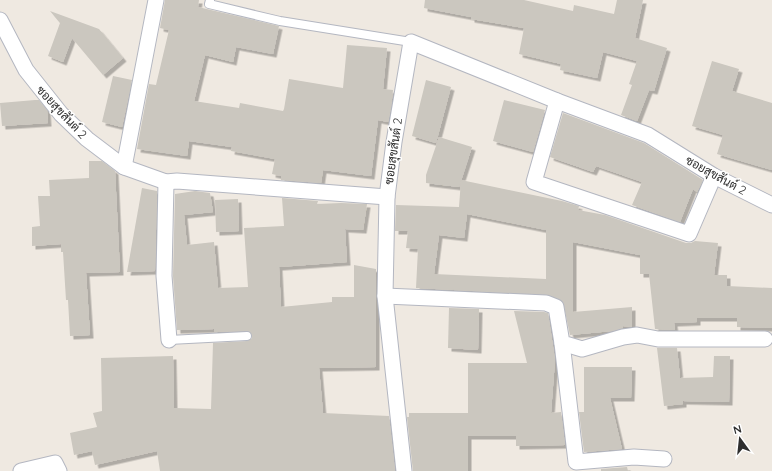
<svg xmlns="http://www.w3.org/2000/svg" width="772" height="471" font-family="Quicksand,Sarabun,sans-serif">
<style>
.building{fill:#cbc7bf;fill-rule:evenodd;filter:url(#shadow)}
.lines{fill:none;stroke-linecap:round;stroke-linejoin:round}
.service-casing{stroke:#b4b7c1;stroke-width:10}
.minor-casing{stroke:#b4b7c1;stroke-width:17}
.service{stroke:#fff;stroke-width:8}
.minor{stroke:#fff;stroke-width:15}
.labels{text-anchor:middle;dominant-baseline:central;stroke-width:3;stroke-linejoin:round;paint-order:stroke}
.street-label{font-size:12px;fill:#2e2e2e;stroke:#fff}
</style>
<defs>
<filter id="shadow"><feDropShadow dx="3.5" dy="3.5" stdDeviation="0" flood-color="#0004"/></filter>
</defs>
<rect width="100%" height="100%" fill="#efe9e1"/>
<g class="building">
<polygon points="165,0 199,0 198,7 279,26 273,54 236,47 233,62 205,55 194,101 239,108 240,103 283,111 284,109 289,79 343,88 347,45 387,48 383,89 393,90 391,108 388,122 378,120 371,176 323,170 321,183 281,180 281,176 272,174 275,159 231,151 232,147 189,141 187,156 137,149 149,84 156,85 169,30 160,28"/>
<polygon points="425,0 524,0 573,11 574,5 614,14 617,0 643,0 635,38 667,48 654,91 649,90 637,121 621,115 632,85 629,84 637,61 603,52 597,78 560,70 561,64 519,54 524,28 471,19 471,17 424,8"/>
<polygon points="50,11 99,29 123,58 103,75 72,38 63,62 48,56 60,23"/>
<polygon points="712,61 739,69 732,91 772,103 772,170 717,154 723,135 692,126"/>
<polygon points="113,76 132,80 122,127 102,122"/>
<polygon points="426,80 451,87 436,143 412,136"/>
<polygon points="35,100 39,100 47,110 48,123 2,126 0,103"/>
<polygon points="504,100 545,110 533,152 493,141"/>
<polygon points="563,113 644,143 703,180 697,192 693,189 680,222 632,205 642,182 596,166 593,172 550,157"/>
<polygon points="439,137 472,147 459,187 426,183 426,175"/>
<polygon points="89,161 102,161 115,171 120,272 86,273 90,335 70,336 68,300 66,300 63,252 61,252 61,244 32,246 32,227 40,226 38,196 50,196 49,180 89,178"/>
<path d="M461 180 562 201 579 206 578 210 605 215 686 243H691L695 241 718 243 714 275H727V286L772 288V328L737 327V318H697V322L674 323 675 330 655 329 649 274H640V255L573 242V312L632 307V327L623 326V328L612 331 570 335 563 302 549 295 416 288 418 249 406 248 408 231H395L396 205 459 207ZM467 214 546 230V279L434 274 439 235 464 238Z"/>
<polygon points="142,188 157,191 155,271 127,272"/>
<polygon points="195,191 210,193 213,212 184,215 187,245 214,242 218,288 248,287 244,228 284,226 282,198 318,201 317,204 341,203 367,204 363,230 345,229 347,262 279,267 281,307 332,302 332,297 354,297 354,265 376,269 376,367 319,368 323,413 389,416 395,471 160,471 157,451 95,465 92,451 74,455 70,433 97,427 93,413 102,411 101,358 173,356 174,408 211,409 213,343 247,341 252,338 251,333 247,331 214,332 214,329 177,330 173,276 175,194"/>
<polygon points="238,199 239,231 216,232 215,200"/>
<polygon points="449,308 479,309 478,350 448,348"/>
<polygon points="514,311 544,312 548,313 555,360 551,413 561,412 565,445 516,446 516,436 468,436 468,471 413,471 407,417 409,417 409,413 468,413 468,363 527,363"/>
<polygon points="657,348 677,348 680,378 713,377 714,356 730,356 729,402 683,401 683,404 664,406"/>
<polygon points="584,367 632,367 631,398 610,398 622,449 584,452 579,412 584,412"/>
<polygon points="627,467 628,471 601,471 601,469"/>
</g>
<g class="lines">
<g class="service-casing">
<g id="service">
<polyline points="210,0 209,4 280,21 411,42"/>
<polyline points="169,340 247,336"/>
</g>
</g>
<g class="minor-casing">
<g id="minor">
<polyline points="0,20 26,70 61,114 87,139 124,167 166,182 177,181 387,197"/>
<polyline points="557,101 534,182 689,234 714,176"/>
<polyline points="124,167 156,0"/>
<polyline points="166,182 164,276 169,340"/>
<polyline points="385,296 546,303 556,307 562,343 582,349 623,337 637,335 658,339 765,339"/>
<polyline points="562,343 576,462 634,457 664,459"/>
<polyline points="21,471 55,463 59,471"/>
<polyline points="404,471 385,296 387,197 394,142 411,42 557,101 648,135 714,176 772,205"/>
</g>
</g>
<use href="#service" class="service"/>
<use href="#minor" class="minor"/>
</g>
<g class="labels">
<g class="street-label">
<text transform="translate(62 112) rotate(47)">ซอยสุขสันต์ 2</text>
<text transform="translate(393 151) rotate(-82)">ซอยสุขสันต์ 2</text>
<text transform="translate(716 175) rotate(29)">ซอยสุขสันต์ 2</text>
</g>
</g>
<g transform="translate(740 439) rotate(345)" stroke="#ffffff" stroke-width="3" paint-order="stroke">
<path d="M0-3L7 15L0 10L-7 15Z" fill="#2e2e2e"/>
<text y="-6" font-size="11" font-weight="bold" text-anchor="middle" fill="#2e2e2e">N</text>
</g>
</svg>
